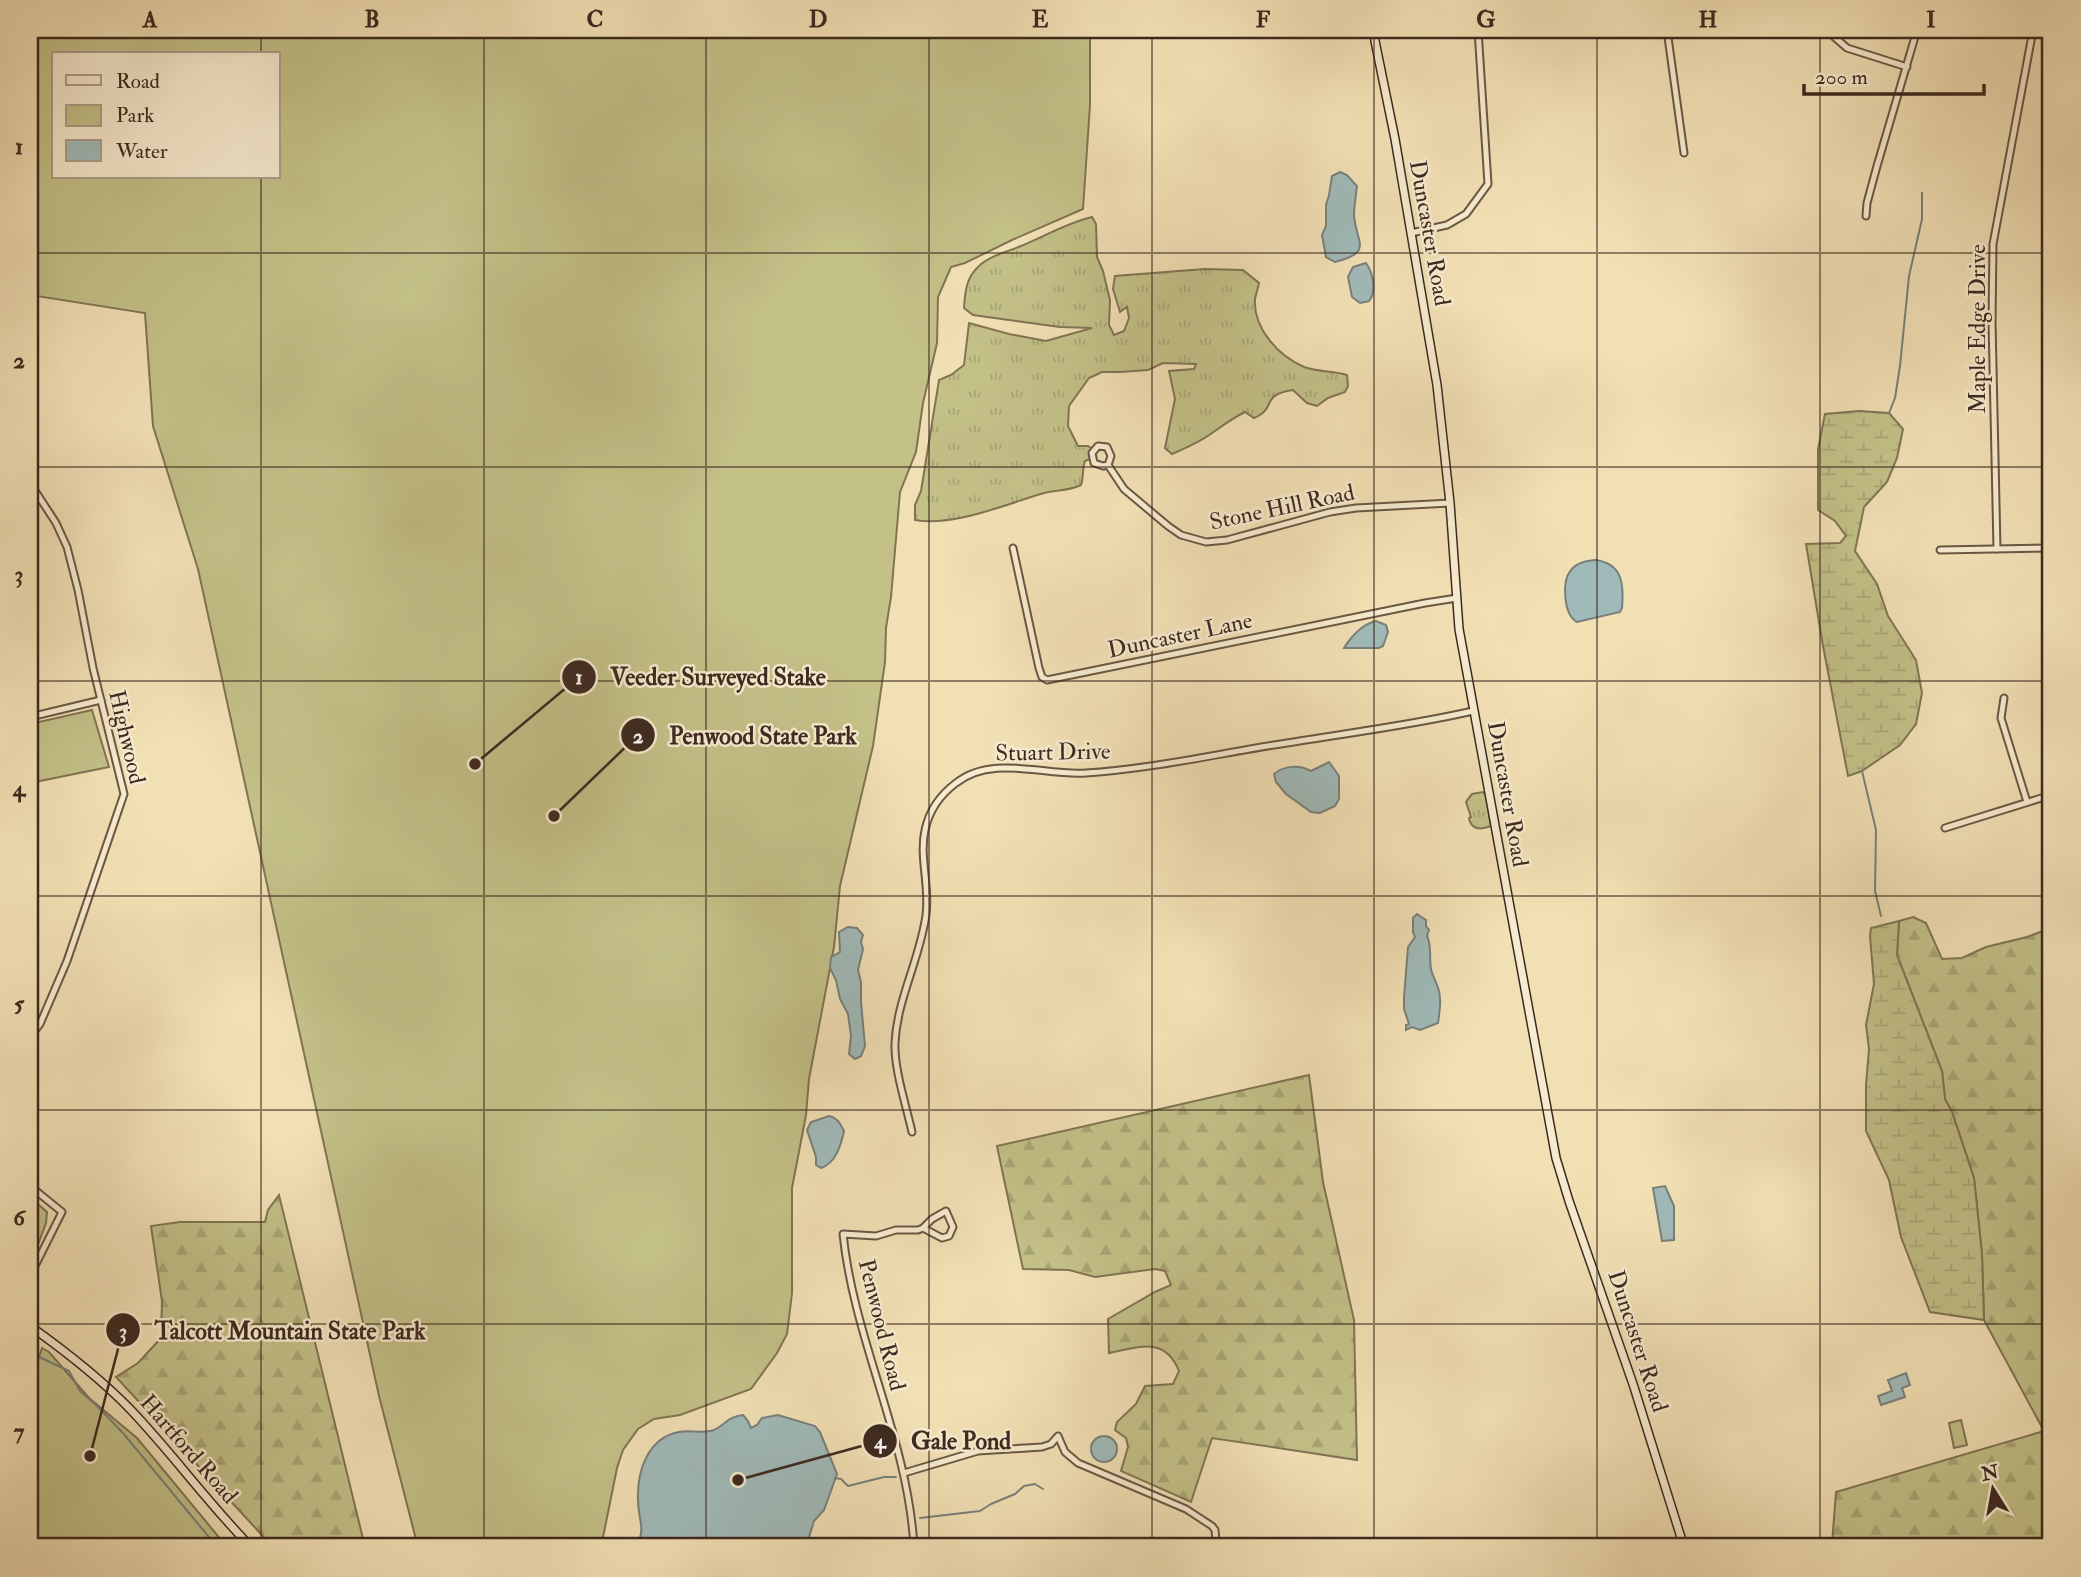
<svg xmlns="http://www.w3.org/2000/svg" width="2081" height="1577" font-family="'IM FELL Double Pica',serif">
<style>
.grass{fill:url(#grass-tufts);stroke:#807454;stroke-width:2}
.forest{fill:url(#forest-firs);stroke:#807454;stroke-width:2}
.wetland{fill:url(#wetland-marsh);stroke:#807454;stroke-width:2}
.green{fill:#c3c088;stroke:#807454;stroke-width:2;fill-rule:evenodd}
.water{fill:#a0bab9;stroke:#78807b;stroke-width:2}
.lines{fill:none;stroke-linecap:round;stroke-linejoin:round}
.stream{stroke:#78807b;stroke-width:2}
.street-casing{stroke:#6a5744;stroke-width:9}
.secondary-casing{stroke:#3c291f;stroke-width:10}
.street{stroke:#f7ebcf;stroke-width:5}
.secondary{stroke:#f7ebcf;stroke-width:7}
.grid{fill:none;stroke:#3c291f;stroke-width:2;stroke-opacity:0.55}
.labels{text-anchor:middle;dominant-baseline:central;stroke-width:5;stroke-linejoin:round;paint-order:stroke}
.street-label{font-size:23px;fill:#3c291f;stroke:#f7ebcf}
.leader{fill:none;stroke:#3c291f;stroke-width:2.5}
.callout-dot{fill:#3c291f;stroke:#f7ebcf;stroke-width:2.5}
.mark-label{font-size:21px;text-anchor:middle;font-weight:bold;fill:#fff}
.callout-label{font-size:24px;text-anchor:middle;font-weight:bold;fill:#3c291f;stroke:#f7ebcf;stroke-width:5;stroke-linejoin:round;paint-order:stroke}
.neatline{fill:none;stroke:#3c291f;stroke-width:2.5}
.grid-label{font-size:23px;text-anchor:middle;font-weight:bold;fill:#3c291f}
</style>
<defs>
<pattern id="grass-tufts" width="24" height="20" patternUnits="userSpaceOnUse" patternTransform="scale(1.75)"><rect width="24" height="20" fill="#c3c088"/><path d="M3 7l-1-3M5 7V3M7 7l1-3M15 17l-1-3M17 17v-4M19 17l1-3" fill="none" stroke="#a8a575"/></pattern>
<pattern id="forest-firs" width="22" height="20" patternUnits="userSpaceOnUse" patternTransform="scale(1.75)"><rect width="22" height="20" fill="#c3c088"/><path d="M5 1l3.5 6h-7zM16 11l3.5 6h-7z" fill="#a8a575"/></pattern>
<pattern id="wetland-marsh" width="20" height="14" patternUnits="userSpaceOnUse" patternTransform="scale(1.75)"><rect width="20" height="14" fill="#c3c088"/><path d="M1 5h8M5 5V1M11 12h8M15 12V8" fill="none" stroke="#a8a575"/></pattern>
</defs>
<rect width="100%" height="100%" fill="#f2e0b5"/>
<filter id="stains"><feTurbulence type="fractalNoise" baseFrequency=".00286" numOctaves="4"/><feColorMatrix values="0 0 0 0 .2 0 0 0 0 .09 0 0 0 0 .02 0 0 0 .5 -.17"/></filter>
<radialGradient id="worn" r=".72"><stop offset=".6" stop-color="#630" stop-opacity="0"/><stop offset="1" stop-color="#630" stop-opacity=".3"/></radialGradient>
<g class="grass">
<path d="M1092 217 1096 224 1097 257 1103 271 1110 300 1109 325 1114 335 1124 331 1129 318 1127 307 1120 312 1113 289 1115 276 1205 269 1243 270 1259 283C1258 288 1256 294 1255 299 1253 329 1279 356 1304 367 1318 372 1333 371 1347 375L1348 386 1345 392 1328 398 1317 406 1307 403 1293 390C1259 395 1278 408 1254 418L1245 412C1231 419 1224 425 1212 433 1200 442 1186 448 1172 454L1165 448 1175 399 1169 371 1194 369 1196 364 1163 363 1148 370 1120 372H1102L1089 378 1069 406 1068 426 1078 446H1088L1094 450 1092 458 1085 461C1082 468 1084 477 1081 485 1069 491 1056 490 1044 493 1007 504 953 527 915 520V505L921 491 939 380 951 375 964 365 969 323 1009 334 1046 341 1092 328 1060 327 973 315 964 308C965 293 966 279 977 268 988 256 1007 252 1021 246 1045 236 1067 223 1092 217Z"/>
<path d="M1483 792 1486 796 1491 826C1481 830 1471 830 1469 818L1471 817 1466 802 1472 794Z"/>
</g>
<g class="forest">
<polygon points="1913,917 1926,923 1942,959 1962,958 1986,947 2027,937 2051,928 2051,1547 1830,1547 1832,1544 1836,1492 2044,1431 1984,1320 1982,1254 1974,1178 1952,1112 1945,1099 1942,1071 1897,955 1899,921"/>
<path d="M1309 1075 1323 1182 1354 1320 1357 1460 1212 1438 1191 1502 1121 1471 1128 1447 1126 1438 1115 1430 1117 1422 1136 1404 1145 1386 1173 1384 1179 1371C1165 1336 1139 1347 1109 1353L1108 1319 1155 1292 1171 1285 1165 1271 1155 1269 1095 1277 1069 1270 1023 1269 997 1146Z"/>
<polygon points="279,1195 365,1547 273,1547 116,1377 138,1363 161,1338 162,1301 151,1226 180,1222 265,1222 268,1210"/>
</g>
<g class="wetland">
<polygon points="1859,411 1889,413 1903,429 1897,458 1887,482 1864,507 1855,551 1877,584 1888,616 1916,660 1922,693 1916,724 1900,745 1862,771 1848,776 1823,646 1806,544 1840,543 1846,536 1835,521 1818,510 1818,449 1825,414"/>
<polygon points="1899,921 1897,955 1942,1071 1945,1099 1952,1112 1974,1178 1982,1254 1984,1320 1930,1312 1901,1237 1889,1180 1866,1131 1866,1085 1869,1049 1866,1025 1874,984 1870,936 1871,928"/>
</g>
<g class="green">
<path d="M30 30H1092L1090 34V105L1083 209 1012 240 965 263 951 267 938 297 937 343 923 403 916 452 900 492 891 597 886 628 885 662 873 746 840 886 834 947 809 1079 806 1115 792 1188V1293L787 1334 777 1353 751 1389 680 1415 654 1419 638 1429 623 1450 617 1468 601 1547H418L379 1396 198 569 153 426 145 313 30 295ZM54 54H278V177H54Z"/>
<polygon points="92,710 109,767 30,783 30,724"/>
<polygon points="30,1197 47,1212 46,1223 30,1266"/>
<polygon points="42,1348 49,1352 89,1398 137,1438 227,1547 30,1547 30,1386"/>
<polygon points="1961,1420 1967,1445 1954,1448 1949,1423"/>
</g>
<g class="water">
<path d="M1340 172 1347 175 1357 186C1356 196 1354 206 1354 215 1356 243 1374 252 1335 262L1326 257 1322 235 1326 226V205L1329 195 1332 176Z"/>
<path d="M1366 263C1373 273 1377 291 1369 301L1360 303 1352 297 1348 277 1353 267Z"/>
<path d="M1596 560C1623 564 1624 585 1622 608L1620 612 1577 622C1564 615 1561 582 1571 570 1577 562 1587 561 1596 560Z"/>
<path d="M1376 621 1386 625 1388 632 1383 646 1379 648H1344C1351 636 1363 624 1376 621Z"/>
<path d="M1329 762 1339 776V799L1335 806 1320 813 1311 812 1286 794 1276 782 1274 774C1284 765 1300 765 1311 771Z"/>
<path d="M1417 914 1426 920V926L1429 930 1427 936C1432 946 1429 958 1431 969 1432 975 1435 979 1437 985 1442 997 1440 1009 1438 1023L1420 1030 1412 1027 1406 1030V1025L1409 1024 1404 1009V997L1408 947 1415 937 1413 932V918Z"/>
<polygon points="848,927 857,928 863,935 861,942 863,949 858,970 861,982 861,1002 865,1046 861,1056 855,1059 849,1054 851,1036 848,1014 840,999 836,980 830,968 831,957 840,952 839,932"/>
<path d="M829 1116C836 1117 841 1124 844 1131 841 1145 836 1163 821 1168L816 1165V1157L807 1130 811 1122Z"/>
<polygon points="1665,1186 1674,1206 1674,1240 1662,1241 1653,1188"/>
<polygon points="1906,1373 1910,1385 1902,1388 1905,1397 1881,1405 1878,1396 1892,1391 1888,1380"/>
<path d="M743 1415 748 1421 751 1428 757 1425 762 1418 778 1415 815 1426 820 1432 837 1474 824 1510 814 1521 806 1547H637C646 1525 638 1521 638 1500 637 1472 647 1438 679 1432 690 1430 699 1433 710 1431 723 1429 725 1417 743 1415Z"/>
<circle cx="1104" cy="1449" r="13"/>
</g>
<g class="lines">
<g class="stream">
<polyline points="1889,413 1895,398 1900,366 1909,276 1922,219 1922,193"/>
<polyline points="1862,771 1876,830 1875,891 1881,916"/>
<polyline points="36,1347 37,1356 69,1371 80,1391 97,1406 123,1433 213,1542 220,1547"/>
<polyline points="835,1478 841,1479 848,1486 884,1477 896,1477"/>
<polyline points="920,1518 980,1511 991,1504 1015,1494 1024,1486 1035,1484 1043,1489"/>
</g>
<g class="street-casing">
<g id="street">
<polyline points="1667,30 1684,153"/>
<polyline points="1831,34 1847,48 1907,67"/>
<polyline points="1866,216 1867,203 1877,166 1917,30"/>
<polyline points="1411,233 1447,225 1466,214 1488,184 1478,30"/>
<polyline points="1108,465 1103,466 1094,463 1092,453 1098,446 1107,447 1111,456 1108,465 1124,489 1168,526 1181,535 1206,542 1227,540 1330,512 1356,508 1450,503"/>
<polyline points="30,483 56,523 67,547 78,590 93,668 124,794 67,961 40,1024 30,1037"/>
<polyline points="1013,548 1039,668 1042,677 1047,680 1425,603 1457,598"/>
<polyline points="1997,549 1992,321 1993,244 2033,30"/>
<polyline points="1940,550 2051,548"/>
<polyline points="2004,698 2001,718 2027,802"/>
<polyline points="30,717 101,700"/>
<polyline points="1945,828 2051,795"/>
<path d="M912 1132C906 1105 894 1069 895 1043 897 999 920 959 926 915 930 887 919 857 925 830 929 811 940 795 956 783 992 754 1044 776 1086 773 1149 769 1212 755 1274 745 1340 734 1408 726 1473 711"/>
<polyline points="30,1186 62,1212 30,1276"/>
<polyline points="904,1473 978,1451 1042,1447 1051,1444 1058,1436 1065,1452 1078,1463 1186,1509 1212,1526 1215,1530 1216,1541"/>
<path d="M914 1547C908 1439 854 1341 843 1234L876 1236 896 1230H918L923 1228 932 1219 946 1211 953 1227 949 1236 942 1238 923 1228"/>
<path d="M1202 1547C1216 1539 1227 1541 1241 1547"/>
</g>
</g>
<g class="secondary-casing">
<g id="secondary">
<polyline points="1375,30 1375,41 1395,139 1437,385 1450,503 1459,629 1556,1158 1569,1201 1633,1384 1684,1547"/>
<path d="M30 1326C65 1351 100 1378 130 1409 172 1453 208 1503 251 1547"/>
</g>
</g>
<use href="#street" class="street"/>
<use href="#secondary" class="secondary"/>
</g>
<path class="grid" d="M261 30V54M484 30V1547M706 30V1547M929 30V1547M1152 30V1547M1374 30V1547M1597 30V1547M1820 30V1547M261 177V1547M30 253H2051M30 467H2051M30 681H2051M30 896H2051M30 1110H2051M30 1324H2051"/>
<g class="labels">
<g class="street-label">
<text transform="translate(1430 233) rotate(80)">Duncaster Road</text>
<text transform="translate(1977 329) rotate(-90)">Maple Edge Drive</text>
<text transform="translate(1282 507) rotate(-12)">Stone Hill Road</text>
<text transform="translate(1180 635) rotate(-12)">Duncaster Lane</text>
<text transform="translate(127 737) rotate(77)">Highwood</text>
<text transform="translate(1053 752) rotate(-1)">Stuart Drive</text>
<text transform="translate(1508 794) rotate(80)">Duncaster Road</text>
<text transform="translate(882 1325) rotate(76)">Penwood Road</text>
<text transform="translate(1638 1341) rotate(72)">Duncaster Road</text>
<text transform="translate(189 1449) rotate(49)">Hartford Road</text>
</g>
</g>
<path class="leader" d="M475 764L579 677M554 816L638 735M90 1456L123 1330M738 1480L880 1441"/>
<g class="callout-dot">
<circle cx="475" cy="764" r="7"/>
<circle cx="554" cy="816" r="7"/>
<circle cx="90" cy="1456" r="7"/>
<circle cx="738" cy="1480" r="7"/>
<circle cx="579" cy="677" r="18"/>
<circle cx="638" cy="735" r="18"/>
<circle cx="123" cy="1330" r="18"/>
<circle cx="880" cy="1441" r="18"/>
</g>
<g class="mark-label">
<text x="579" y="684">1</text>
<text x="638" y="743">2</text>
<text x="123" y="1338">3</text>
<text x="880" y="1448">4</text>
</g>
<g class="callout-label">
<text x="718" y="685">Veeder Surveyed Stake</text>
<text x="763" y="744">Penwood State Park</text>
<text x="290" y="1339">Talcott Mountain State Park</text>
<text x="961" y="1449">Gale Pond</text>
</g>
<rect width="2081" height="1577" fill="none" stroke="#f2e0b5" stroke-width="77"/>
<rect x="52" y="52" width="228" height="126" fill="#f7ebcf" stroke="#ac9d89" stroke-width="2"/>
<rect x="66" y="75" width="35" height="10" fill="#f7ebcf" stroke="#ac9d89" stroke-width="2"/>
<text x="116" y="88" font-size="21" fill="#3c291f">Road</text>
<rect x="66" y="105" width="35" height="21" fill="#c3c088" stroke="#ac9d89" stroke-width="2"/>
<text x="116" y="122" font-size="21" fill="#3c291f">Park</text>
<rect x="66" y="140" width="35" height="21" fill="#a0bab9" stroke="#ac9d89" stroke-width="2"/>
<text x="116" y="158" font-size="21" fill="#3c291f">Water</text>
<g transform="translate(1993 1489) rotate(349)" stroke="#f7ebcf" stroke-width="5" paint-order="stroke">
<path d="M0-5L12 26L0 18L-12 26Z" fill="#3c291f"/>
<text y="-10" font-size="19" font-weight="bold" text-anchor="middle" fill="#3c291f">N</text>
</g>
<path d="M1804 84v10h180v-10" fill="none" stroke="#3c291f" stroke-width="3.5"/>
<text x="1815" y="84" font-size="21" fill="#3c291f" stroke="#f7ebcf" stroke-width="5" paint-order="stroke">200 m</text>
<rect x="38" y="38" width="2004" height="1500" class="neatline"/>
<g class="grid-label">
<text x="150" y="27">A</text>
<text x="372" y="27">B</text>
<text x="595" y="27">C</text>
<text x="818" y="27">D</text>
<text x="1040" y="27">E</text>
<text x="1263" y="27">F</text>
<text x="1486" y="27">G</text>
<text x="1708" y="27">H</text>
<text x="1931" y="27">I</text>
<text x="19" y="154">1</text>
<text x="19" y="368">2</text>
<text x="19" y="582">3</text>
<text x="19" y="796">4</text>
<text x="19" y="1011">5</text>
<text x="19" y="1225">6</text>
<text x="19" y="1439">7</text>
</g>
<rect width="100%" height="100%" filter="url(#stains)"/>
<rect width="100%" height="100%" fill="url(#worn)"/>
</svg>
